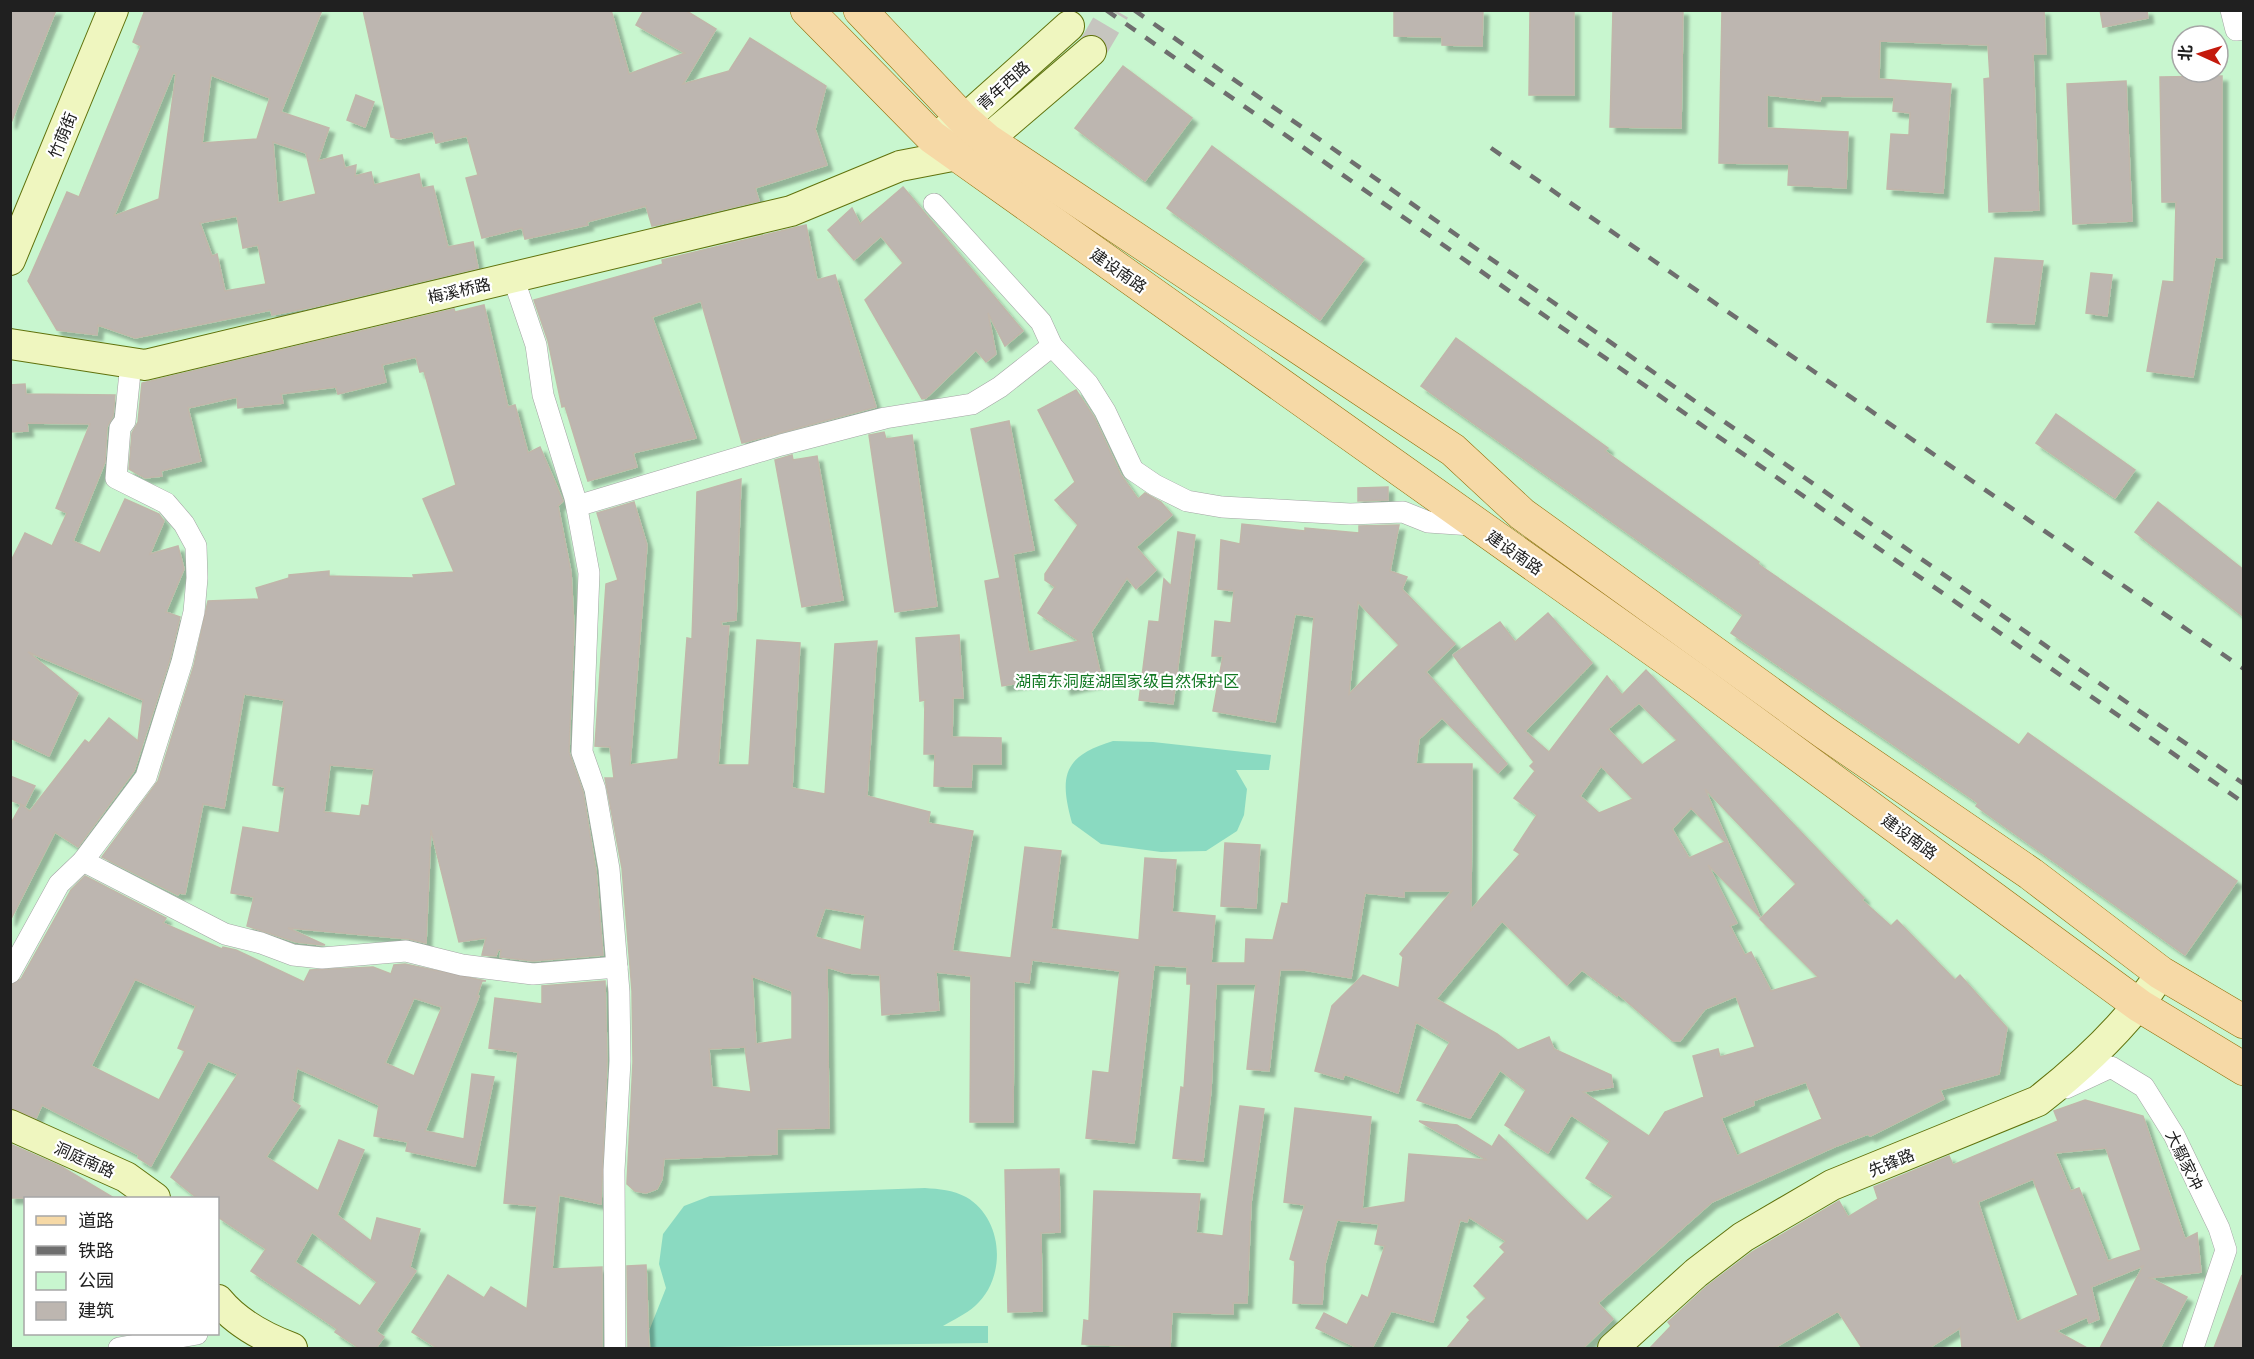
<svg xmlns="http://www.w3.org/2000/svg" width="2254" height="1359" font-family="Barlow,'Noto Sans SC',sans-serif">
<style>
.park{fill:#c8f6cf;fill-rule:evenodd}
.pitch{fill:#8adac1}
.building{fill:#bdb6b0;stroke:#c1b6aa;stroke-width:1.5;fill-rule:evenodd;filter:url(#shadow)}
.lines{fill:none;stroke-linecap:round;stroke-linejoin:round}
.secondary-tunnel{stroke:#c6c5bf;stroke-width:30;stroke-dasharray:30 15;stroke-linecap:butt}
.street-casing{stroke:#a4a4a4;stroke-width:22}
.secondary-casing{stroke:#60720c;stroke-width:32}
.primary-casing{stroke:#936f09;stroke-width:34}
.street{stroke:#fff;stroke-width:21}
.secondary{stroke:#eff6bf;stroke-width:30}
.primary{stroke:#f6d9a6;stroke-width:33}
.rail{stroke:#6e6e6e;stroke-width:4.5;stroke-dasharray:12 12;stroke-linecap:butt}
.labels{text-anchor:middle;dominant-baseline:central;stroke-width:4.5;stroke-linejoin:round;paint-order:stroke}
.street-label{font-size:16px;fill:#202020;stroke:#fff}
.park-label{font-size:16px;fill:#137923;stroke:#fff}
</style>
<defs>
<filter id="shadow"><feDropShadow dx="5.5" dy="5.5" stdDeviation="1.5" flood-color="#0004"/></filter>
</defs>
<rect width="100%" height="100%" fill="#f0eee7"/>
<path class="park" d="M11 11H2243V1348H11ZM2182 36H2218V72H2182ZM26 1198H218V1334H26Z"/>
<g class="pitch">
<path d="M1113 741 1153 742 1271 755 1269 770H1236L1247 789 1244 815 1237 831 1206 851 1161 852 1101 844 1072 823C1059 776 1063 756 1113 741Z"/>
<path d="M925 1188C939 1189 953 1190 966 1197 1004 1219 1007 1278 975 1306 966 1314 953 1320 943 1326H988V1343L651 1348 649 1331 666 1288 659 1264 663 1234 684 1206 710 1196Z"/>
</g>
<g class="building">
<polygon points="10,10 56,10 11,123 10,123"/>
<path d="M145 10H322L281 112 329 128 318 161 342 155 345 168 356 165 355 176 371 172 374 185 419 174 422 188 433 186 448 247 473 242 478 268 313 307 272 315 271 310 135 338 98 325 97 335 57 330 28 281 67 192 79 197 141 46 133 42ZM173 73 176 74 159 199 114 216ZM211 75 270 98 257 139 202 143ZM273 142 306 153 316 194 278 203ZM237 216 243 248 258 245 266 284 225 291 217 254 212 256 200 223Z"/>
<polygon points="363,10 611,10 629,74 685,53 636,25 644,10 685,10 716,29 683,84 729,71 750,38 826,86 815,129 827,165 755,188 759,201 652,226 646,206 587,222 588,225 525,239 522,228 482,238 466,178 478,175 467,136 436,143 433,131 399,139 391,137"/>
<polygon points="1394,10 1483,10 1482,46 1442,45 1442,37 1394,36"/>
<polygon points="1530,10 1574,10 1574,95 1529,95"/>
<polygon points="1613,10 1683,10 1681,128 1610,127"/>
<polygon points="1722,10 2044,10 2046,54 2033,54 2039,210 1989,212 1984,79 1990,78 1988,45 1880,41 1879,79 1951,84 1943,193 1887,189 1891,134 1909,135 1910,113 1893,111 1894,97 1821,96 1820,101 1767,95 1767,128 1848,132 1846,188 1788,185 1789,164 1719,163"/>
<polygon points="2100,10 2147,10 2148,18 2103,27"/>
<polygon points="1123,66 1192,118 1145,181 1075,128"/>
<polygon points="2222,76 2222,258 2215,257 2193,377 2147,371 2163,281 2174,282 2176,202 2162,202 2160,77"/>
<polygon points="2126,81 2132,221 2073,224 2067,84"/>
<polygon points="356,95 374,102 365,127 347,120"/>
<polygon points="1212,146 1364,259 1320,320 1167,208"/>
<polygon points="903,187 1023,331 1005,346 988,313 996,354 986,362 976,350 926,398 922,399 865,300 903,263 881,236 854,260 828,230 852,208 860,224"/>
<polygon points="806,225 817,280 835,275 876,407 742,443 701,301 652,317 696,438 633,453 637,467 588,481 565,406 562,407 548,341 534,300 663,264 662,260"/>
<polygon points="1995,258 2043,261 2034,324 1987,322"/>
<polygon points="2091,273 2112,275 2107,316 2086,313"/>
<path d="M484 305 508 407 515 405 528 453 540 447 563 501 558 506 571 572 574 628 569 752 583 792 596 871 603 955 533 961 500 957 501 950H498L496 956 482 955 486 938 459 942 431 830 426 943 409 939 288 928 325 945H322L296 942 247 926 254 897 231 893 243 827 279 833 285 787 273 785 284 700 244 694 224 808 203 804 185 894 179 893 178 895 102 857 158 781 194 665 208 601 259 599 256 588 289 578V575L329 571V576L414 578 413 575 454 572 423 499 456 485 424 371 420 372 416 357 382 365 386 382 338 394 336 387 281 394 283 403 238 408 237 397 188 408 201 461 161 471 162 476 145 478 129 469 132 433 138 422 142 383 454 309 455 312ZM330 765 374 769 369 806 362 805 360 816 324 812Z"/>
<polygon points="1456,338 1608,448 1605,451 1759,562 1758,564 2019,745 2028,733 2237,881 2185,955 1976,806 1978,803 1731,633 1743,615 1421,386"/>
<polygon points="25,384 26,394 115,395 113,416 107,427 105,462 73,541 100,553 125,499 159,514 164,521 150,554 178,546 184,569 166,612 180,617 170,659 134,771 78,847 55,832 10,921 10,825 21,805 30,811 85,740 89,743 109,718 138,741 143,700 28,652 78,693 49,756 10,738 10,563 25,533 52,546 67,513 56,508 90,424 27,423 28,431 10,432 10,385"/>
<polygon points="1076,390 1094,417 1121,475 1138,499 1145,493 1161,502 1172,515 1136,547 1156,570 1136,589 1127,578 1091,632 1102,681 1065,689 1062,676 1002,686 985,581 1000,578 971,429 1009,421 1034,550 1013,554 1029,652 1079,641 1038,613 1055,587 1045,580 1045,574 1078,525 1055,500 1075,482 1038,410"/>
<polygon points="2056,414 2135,470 2115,498 2036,443"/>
<polygon points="884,432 886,439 912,435 937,606 895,612 869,435"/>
<polygon points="792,455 793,460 817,456 843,600 802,607 775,460"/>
<path d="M741 479 736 620 721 622 722 626H729L718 765H749L757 640 800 643 792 788 825 794 835 644 877 641 867 796 930 812 928 823 973 831 952 951 1011 958 1025 847 1061 851 1051 929 1139 940 1145 858 1176 860 1172 912 1215 916 1211 963H1245L1246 939 1273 940 1282 903 1288 904 1314 617 1295 614 1275 722 1213 711 1223 656H1212L1215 621 1231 623 1234 591 1218 589 1221 540 1240 544 1242 524 1305 531V528L1359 533V526L1399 525 1390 571 1407 577 1402 589 1455 644 1426 672 1507 764 1498 773 1442 718 1419 739 1416 764H1472L1471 910 1520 854 1514 850 1537 815 1514 798 1535 771 1530 766 1534 762 1453 655 1500 622 1515 642 1548 613 1592 663 1525 731 1549 752 1607 676 1622 695 1646 670 1864 898 1862 900 1891 926 1897 920 1955 980 1960 975 2007 1028 1999 1074 1940 1090 1944 1099 1870 1136 1868 1134 1834 1147 1712 1202 1598 1303 1613 1319 1583 1348H1447L1470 1320 1467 1317 1486 1298 1474 1286 1505 1252 1500 1247 1506 1241 1469 1217 1467 1222 1460 1220 1433 1322 1391 1311 1372 1348H1358L1316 1328 1324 1313 1347 1325 1362 1295 1368 1298 1385 1246 1375 1244 1379 1224 1337 1220 1325 1264 1322 1304 1293 1303 1295 1261 1290 1259 1305 1205 1284 1202 1295 1108 1371 1117 1362 1209 1405 1202 1409 1154 1487 1160 1419 1121 1457 1125 1492 1147 1499 1135 1587 1221 1614 1196 1586 1178 1610 1141 1571 1115 1548 1153 1505 1125 1526 1090 1500 1070 1470 1118 1417 1100 1450 1042 1416 1022 1398 1093 1344 1074 1343 1079 1315 1071 1332 1006 1363 975 1399 988 1403 957 1400 954 1452 891H1404V897L1365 893 1351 978 1304 970H1280L1269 1071 1247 1069 1256 984H1216L1211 1090 1203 1161 1173 1158 1181 1087 1184 1088 1191 984H1187V967L1154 965 1134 1143 1086 1138 1093 1071 1109 1073 1120 971 1032 960 1029 983 1014 981 1013 1122H970L971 976 936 972 939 1010 882 1015 880 975 846 973 827 967 829 1128 777 1129V1154L664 1159 662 1179 657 1189 646 1193 635 1191 627 1184 633 1062 632 991 622 868 605 778H614L610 747 595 746 606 584 618 580 597 513 634 502 647 545 630 765 678 759 687 638 692 639 697 492ZM1358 602 1399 645 1349 694ZM1639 703 1677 740 1642 765 1608 729ZM1601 766 1633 799 1599 813 1580 796ZM1705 789 1796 884 1760 919 1818 977 1771 991 1751 952 1745 955 1730 926 1737 923 1708 865 1760 917ZM1691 808 1725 842 1689 858 1672 829ZM825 908 865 915 861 950 815 937ZM1502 921 1567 985 1582 970 1617 996 1618 994 1673 1041H1680L1705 1009 1736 996 1755 1047 1720 1057 1718 1049 1693 1056 1704 1097 1665 1112 1649 1136 1583 1092 1613 1087 1611 1075 1554 1049 1549 1037 1518 1050 1497 1034 1436 999ZM752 976 792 991V1039L756 1044ZM745 1047 751 1092 712 1087 709 1049ZM1806 1082 1822 1119 1737 1156 1721 1118 1754 1105 1753 1101Z"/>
<polygon points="1388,487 1388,500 1358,501 1358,488"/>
<polygon points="2158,502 2244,570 2244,617 2135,532"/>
<polygon points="1178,532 1195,535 1173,704 1139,700 1149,621 1159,622 1164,579 1171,586"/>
<polygon points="959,635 963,698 953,698 952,737 1001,738 1001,764 972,764 971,787 934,786 935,754 924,754 925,700 920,701 916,638"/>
<polygon points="10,776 35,786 25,806 10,800"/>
<polygon points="1225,843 1260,845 1256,908 1221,906"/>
<path d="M85 876 166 918 163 923 222 949 223 947 236 950 304 982 310 970 373 967 391 974 394 965 405 964 486 981H482L477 996H479L425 1131 464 1139 472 1074 494 1077 475 1166 406 1151 408 1142 374 1136 379 1105 297 1068 292 1101 300 1106 266 1157 318 1191 339 1140 364 1150 337 1215 371 1241 377 1218 420 1229 410 1267 416 1271 376 1331 384 1337 376 1348H359L335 1332 337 1329 251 1271 266 1249 218 1217V1198H197L171 1177 238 1074 208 1061 151 1166 138 1158 139 1155 42 1105 36 1118 10 1108V986L21 979 71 890ZM135 979 196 1006 178 1048 185 1051 159 1100 91 1066ZM414 998 442 1007 414 1076 385 1063ZM312 1232 377 1282 360 1306 295 1262Z"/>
<polygon points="605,981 607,1061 601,1204 559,1195 552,1269 602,1267 602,1348 437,1348 412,1332 448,1275 484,1298 491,1287 527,1309 537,1206 504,1203 518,1052 489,1048 495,998 542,1004 542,986"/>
<path d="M2085 1100 2143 1116 2185 1239 2197 1233 2201 1272 2150 1278 2187 1297 2160 1348H2100L2143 1266 2091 1287 2099 1319 2089 1323 2087 1317 2056 1331 2087 1348H1962L1960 1328 1929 1348H1862L1838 1311 1774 1348H1650L1671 1326 1668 1322 1706 1287 1752 1252 1839 1201 1848 1217 1878 1199 1874 1187 1949 1156 1953 1165 2058 1121 2054 1111ZM2106 1148 2141 1250 2108 1261 2079 1188 2071 1191 2055 1153ZM2033 1179 2078 1295 2017 1322 1978 1202Z"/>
<polygon points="1240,1106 1264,1109 1251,1203 1247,1303 1233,1303 1233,1314 1172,1312 1170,1348 1082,1344 1084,1320 1089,1321 1094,1191 1200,1194 1196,1233 1223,1236"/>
<polygon points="10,1144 62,1167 114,1198 10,1198"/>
<polygon points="1059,1169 1060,1232 1041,1233 1042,1311 1008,1312 1005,1170"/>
<polygon points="646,1265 649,1348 628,1348 627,1266"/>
<polygon points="2242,1275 2244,1348 2214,1348"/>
</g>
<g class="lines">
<polyline class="secondary-tunnel" points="1091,51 1115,10"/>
<g class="street-casing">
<g id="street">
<polyline points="2231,10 2236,30 2244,29"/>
<polyline points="513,277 536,345 543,395 575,498 589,573 582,752 595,789 609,869 619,992 620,1061 614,1170 615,1348"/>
<polyline points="1052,346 1088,384 1105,411 1133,470 1155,485 1187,501 1222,507 1350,514 1403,512 1428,522 1472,525"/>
<polyline points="577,506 781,445 885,418 972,404 1000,387 1052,346 1041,322 934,204"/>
<polyline points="83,861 225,934 261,943 293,955 322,958 406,951 462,965 533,974 617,967"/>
<polyline points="10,973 59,884 83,861 146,777 182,662 194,612 197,578 196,546 184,524 166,503 116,478 120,428 125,421 131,363"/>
<polyline points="2066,1088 2111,1067 2144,1087 2174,1135 2219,1228 2226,1250 2193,1348"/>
<polyline points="119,1348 197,1334"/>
</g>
</g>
<g class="secondary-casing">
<g id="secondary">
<polyline points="944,131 964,120 1069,26"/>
<polyline points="10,260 113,10"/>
<polyline points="10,344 145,365 791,211 900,166 957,155 987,140 1091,51"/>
<polyline points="10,1125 126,1177 155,1198"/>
<path d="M218 1300C236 1322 265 1338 292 1348"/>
<path d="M1613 1348 1696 1273 1743 1237 1832 1185 2038 1101C2084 1065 2130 1022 2161 973"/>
</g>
</g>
<g class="primary-casing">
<g id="primary">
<polyline points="807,10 932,137 1699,682 2140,1006 2244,1069"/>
<polyline points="860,10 964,120 987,140 1453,450 1522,514 1825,733 2031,874 2161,973 2244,1022"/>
</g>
</g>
<use href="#street" class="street"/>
<use href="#secondary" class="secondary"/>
<use href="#primary" class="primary"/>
<g class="rail">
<polyline points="1106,10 2244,803"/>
<polyline points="1134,10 2244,784"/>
<polyline points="1491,148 2244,669"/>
</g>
</g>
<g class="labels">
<g class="street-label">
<text transform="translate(1003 85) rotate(-42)">青年西路</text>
<text transform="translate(62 135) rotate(-68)">竹荫街</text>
<text transform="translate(1119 270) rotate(35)">建设南路</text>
<text transform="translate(459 290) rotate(-13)">梅溪桥路</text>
<text transform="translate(1515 552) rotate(35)">建设南路</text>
<text transform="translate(1910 836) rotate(36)">建设南路</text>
<text transform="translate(85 1159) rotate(24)">洞庭南路</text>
<text transform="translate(2185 1160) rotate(64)">大鄢家冲</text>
<text transform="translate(1891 1162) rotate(-22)">先锋路</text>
</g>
<g class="park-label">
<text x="1127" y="680">湖南东洞庭湖国家级自然保护区</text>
</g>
</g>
<rect width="2254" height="1359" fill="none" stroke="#202020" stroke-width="24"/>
<rect x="24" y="1197" width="195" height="138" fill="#ffffff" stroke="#a6a6a6" stroke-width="1.5"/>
<rect x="36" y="1216" width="30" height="9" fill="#f6d9a6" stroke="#a6a6a6" stroke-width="1.5"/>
<text x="78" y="1227" font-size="18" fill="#202020">道路</text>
<rect x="36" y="1246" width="30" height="9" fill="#6e6e6e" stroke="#a6a6a6" stroke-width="1.5"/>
<text x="78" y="1257" font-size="18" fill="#202020">铁路</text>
<rect x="36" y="1272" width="30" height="18" fill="#c8f6cf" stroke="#a6a6a6" stroke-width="1.5"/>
<text x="78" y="1287" font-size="18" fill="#202020">公园</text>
<rect x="36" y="1302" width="30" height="18" fill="#bdb6b0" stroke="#a6a6a6" stroke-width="1.5"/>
<text x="78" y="1317" font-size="18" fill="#202020">建筑</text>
<g transform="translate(2200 54) rotate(274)"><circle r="28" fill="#ffffff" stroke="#a6a6a6" stroke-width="1.5"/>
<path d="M0-4.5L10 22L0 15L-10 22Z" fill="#c41a0d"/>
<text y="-9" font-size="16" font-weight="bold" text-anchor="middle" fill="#202020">北</text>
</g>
</svg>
